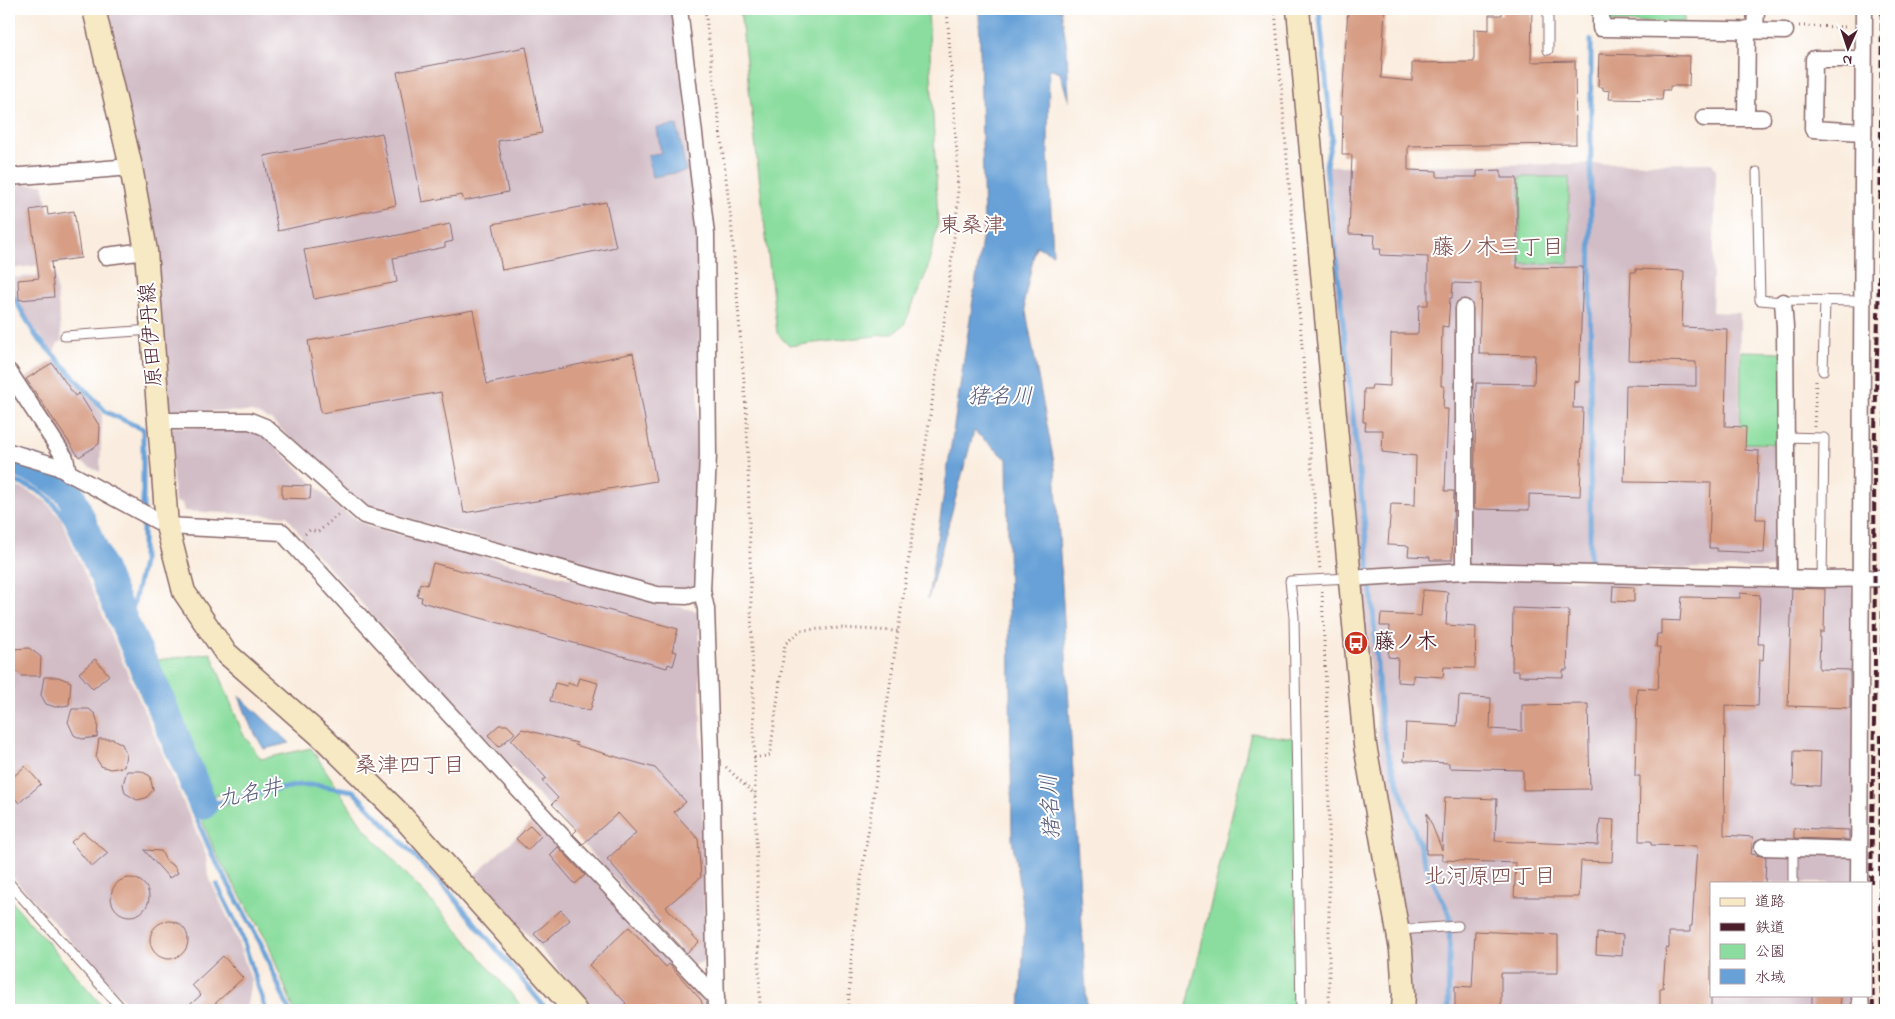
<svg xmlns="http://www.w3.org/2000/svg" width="1895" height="1019" font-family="'Indie Flower','Klee One',sans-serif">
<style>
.industrial{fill:#d2bdc6}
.green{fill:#8add9e;stroke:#6a7e64}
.water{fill:#68a1d7;stroke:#596081}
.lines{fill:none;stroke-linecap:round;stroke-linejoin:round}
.stream{stroke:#68a1d7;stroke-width:5}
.river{stroke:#68a1d7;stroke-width:29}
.building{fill:#d79e85}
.lane-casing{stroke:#88676a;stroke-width:11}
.street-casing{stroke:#88676a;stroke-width:19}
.secondary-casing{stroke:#88676a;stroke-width:25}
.path{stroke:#88676a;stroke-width:3;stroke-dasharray:1 4;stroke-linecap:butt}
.lane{stroke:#fff;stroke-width:9}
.street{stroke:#fff;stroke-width:16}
.secondary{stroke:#f6e9c3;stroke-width:22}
.rail{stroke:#4a1f2b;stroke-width:4;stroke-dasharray:8 4;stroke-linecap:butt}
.labels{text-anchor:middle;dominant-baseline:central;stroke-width:4;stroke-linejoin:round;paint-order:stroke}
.street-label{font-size:21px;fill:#4a1f2b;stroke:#fff}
.poi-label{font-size:21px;font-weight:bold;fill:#4a1f2b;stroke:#fff;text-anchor:start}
.neighbourhood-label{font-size:22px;fill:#7b4b4a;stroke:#fff}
.water-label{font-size:22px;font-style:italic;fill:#585a78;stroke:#fff}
</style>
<rect width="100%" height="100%" fill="#fff"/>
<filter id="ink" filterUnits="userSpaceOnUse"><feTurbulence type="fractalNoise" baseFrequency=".02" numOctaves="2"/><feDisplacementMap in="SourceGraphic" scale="10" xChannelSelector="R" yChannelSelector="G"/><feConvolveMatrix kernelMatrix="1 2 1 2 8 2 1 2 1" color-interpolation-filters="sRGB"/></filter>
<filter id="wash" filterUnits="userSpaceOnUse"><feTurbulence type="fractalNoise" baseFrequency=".0096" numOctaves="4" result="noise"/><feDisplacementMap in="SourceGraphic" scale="20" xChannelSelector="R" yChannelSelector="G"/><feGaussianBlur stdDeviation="1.12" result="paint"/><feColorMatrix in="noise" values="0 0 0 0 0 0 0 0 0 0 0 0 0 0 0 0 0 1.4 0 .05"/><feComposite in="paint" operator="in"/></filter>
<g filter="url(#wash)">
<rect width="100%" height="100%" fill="#faeddf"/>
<g class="industrial">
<polygon points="102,9 674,9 701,234 695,586 683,589 658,587 374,509 355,500 271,420 252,412 171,410 165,406"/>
<polygon points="1712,163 1716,170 1712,312 1740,313 1739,444 1781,445 1781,568 1440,569 1358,573 1323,166"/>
<polygon points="43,184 49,212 75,209 82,260 9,269 9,185"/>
<polygon points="55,274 62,342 58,343 54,352 31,325 9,284 9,278"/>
<polygon points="55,359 102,413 100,472 73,458 19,382"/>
<polygon points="174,427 254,429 261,432 338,508 370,527 699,612 705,961 694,965 306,543 287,516 184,511 182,503 175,502 169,431"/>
<polygon points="9,485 24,489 45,501 61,519 206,855 208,876 235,934 251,980 246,1010 133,1010 9,873"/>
<polygon points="1441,578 1853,583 1856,883 1711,883 1711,995 1857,995 1858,1010 1412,1010 1359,582"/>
<polygon points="537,817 705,999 708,1010 594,1010 475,875"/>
</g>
<g class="green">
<polygon points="740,9 928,9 938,223 927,271 904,325 892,334 789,346 777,333"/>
<polygon points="1608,9 1684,9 1684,23 1611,22 1608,20"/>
<polygon points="1520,177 1569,177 1569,263 1520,264"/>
<polygon points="1741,351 1783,352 1781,444 1740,443"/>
<polygon points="211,653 243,734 261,759 311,748 364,828 453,925 525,1010 294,1010 267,941 215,852 199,813 228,805 223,794 206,798 179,725 150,661"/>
<polygon points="1251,733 1298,738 1295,1010 1186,1010"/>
<polygon points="9,898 106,1010 9,1010"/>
</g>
<g class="water">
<polygon points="979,9 1061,9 1067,49 1069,102 1060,73 1049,69 1048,149 1053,254 1036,246 1024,301 1055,468 1087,1010 1020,1010 1025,922 1012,839 1007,459 974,431 928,599 984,226"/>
<polygon points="677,125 686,171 652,177 648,155 661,153 657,128"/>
<polygon points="239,696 290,743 264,749 251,727"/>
</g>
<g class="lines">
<g class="stream">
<polyline points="1319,9 1332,138 1326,164 1371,583 1381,719 1389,757 1429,873 1450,915 1448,1010"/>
<polyline points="9,289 36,336 106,412 143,429 143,509"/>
<path d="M9 480C39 488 50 495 67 522L192 808"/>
<polyline points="143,517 143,563 130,619 161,690 159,696"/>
<polyline points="1590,562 1591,40"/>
<polyline points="217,885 240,931 266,1010"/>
<polyline points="289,1010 261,944 212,854 192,808 299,785 318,785 353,791 450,893 547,1010"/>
</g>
<path class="river" d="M9 461C33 468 53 475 71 495L126 626 159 696 203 805"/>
</g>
<g id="blocks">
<g class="building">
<polygon points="1348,9 1385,9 1381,78 1412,81 1412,63 1474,62 1474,29 1489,30 1489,15 1502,15 1502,9 1532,9 1531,62 1575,61 1576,144 1408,146 1408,170 1437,171 1437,177 1477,177 1477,171 1501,170 1501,178 1517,178 1517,268 1583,267 1579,382 1574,381 1573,408 1583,408 1580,496 1529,494 1529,510 1474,509 1476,383 1534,384 1535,355 1479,354 1481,284 1453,283 1452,298 1450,298 1448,327 1442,326 1441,386 1444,386 1443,409 1448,409 1445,491 1454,491 1452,560 1430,560 1430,557 1408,556 1409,546 1388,545 1391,504 1415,505 1416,456 1382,452 1383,430 1365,430 1366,422 1363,422 1364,389 1371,389 1372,385 1390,386 1391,334 1418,334 1419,305 1428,305 1428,257 1380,255 1381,249 1374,249 1375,235 1349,234 1352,155 1342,155 1343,115 1341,115"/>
<polygon points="526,47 542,133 498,141 508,192 464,201 462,195 422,202 397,72"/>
<polygon points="1599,54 1690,56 1689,86 1670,86 1670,90 1663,90 1662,100 1609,99 1610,91 1603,90 1603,87 1598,87"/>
<polygon points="382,133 396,205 278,231 264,156"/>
<polygon points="606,202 616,247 502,270 493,224"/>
<polygon points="47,207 48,215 74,211 81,258 51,262 54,297 19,300 18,280 39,278 30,210"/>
<polygon points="450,224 453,241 445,243 445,247 393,258 397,282 314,299 304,250 389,235 389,237"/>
<polygon points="1636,269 1684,271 1682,327 1727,329 1725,426 1746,427 1745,450 1759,451 1756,519 1766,519 1764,553 1717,551 1717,548 1709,548 1711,483 1624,482 1626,385 1696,386 1696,362 1628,360 1631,272 1636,272"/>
<polygon points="473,310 487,384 633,353 656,481 464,513 441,392 321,413 308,341"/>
<polygon points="52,363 75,396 79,393 100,427 99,444 79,457 26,379"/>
<polygon points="282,485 311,486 310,499 282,498"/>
<polygon points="433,563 678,629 672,651 677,652 673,666 668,664 667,668 421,602 422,597 417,596 420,583 427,585"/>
<polygon points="1613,586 1634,587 1634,602 1612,601"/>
<polygon points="1792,588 1825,589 1824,632 1820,632 1819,669 1850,670 1850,708 1788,706"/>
<polygon points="1423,590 1448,592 1446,625 1476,627 1475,668 1444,667 1443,677 1413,675 1413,683 1397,682 1398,658 1388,657 1390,626 1380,626 1381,614 1421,616"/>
<polygon points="1740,593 1760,595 1758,644 1764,644 1763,660 1760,659 1758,706 1725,705 1724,835 1753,837 1751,854 1766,857 1765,883 1711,883 1711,1010 1660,1010 1660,988 1663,988 1666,947 1669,948 1669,932 1690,932 1690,926 1692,926 1697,846 1651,845 1651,841 1639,841 1640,776 1635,776 1637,688 1658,689 1660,647 1656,647 1657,634 1661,634 1661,620 1680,621 1682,597 1740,598"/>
<polygon points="1513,608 1569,610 1567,670 1563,670 1563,677 1519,676 1519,671 1512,671"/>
<polygon points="29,648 41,657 40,676 21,676 12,666 11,649"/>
<polygon points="95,659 109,675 93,689 79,673"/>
<polygon points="44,677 58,677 71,682 69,705 55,707 46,704 41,695"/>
<polygon points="579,678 598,683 590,711 550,701 555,683 567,686 568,683 576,686"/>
<polygon points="1459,696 1491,698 1490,729 1522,731 1522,705 1588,704 1590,789 1523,790 1523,770 1449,768 1449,763 1404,761 1406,723 1457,726"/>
<polygon points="72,709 89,709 95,714 98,723 97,737 82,739 74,735 68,722"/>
<polygon points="499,725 507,725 515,733 499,747 488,735"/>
<polygon points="522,729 577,743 575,745 655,768 686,802 674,812 698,839 701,877 666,907 699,942 687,953 657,921 660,919 607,859 636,833 618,813 583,844 573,834 577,830 552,804 558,798 542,781 546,778 511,740"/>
<polygon points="99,739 113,739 122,744 126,754 124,767 110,769 101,766 96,758"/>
<polygon points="1794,751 1821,752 1820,786 1793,785"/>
<polygon points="25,766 41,784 19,803 9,791 9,781"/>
<polygon points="127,771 141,771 150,776 153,790 146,798 137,800 125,793 123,784"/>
<polygon points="1445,797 1497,799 1495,841 1598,845 1600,819 1614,820 1612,862 1581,861 1579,897 1514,897 1516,863 1442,860 1442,854 1426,854 1427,813 1442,850"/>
<polygon points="530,825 541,836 528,850 516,839"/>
<polygon points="1794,828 1849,830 1849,840 1794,838"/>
<polygon points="83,832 108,853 92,867 71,842"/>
<polygon points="558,847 585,875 575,884 550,855"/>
<polygon points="144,850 161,851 166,861 174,866 178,873 169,878"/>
<circle cx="130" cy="897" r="19"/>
<polygon points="561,910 570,920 543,943 534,934"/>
<circle cx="169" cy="940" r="19"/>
<polygon points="629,927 666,967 669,964 701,1000 704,1010 618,1010 626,1003 589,965"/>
<polygon points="1475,931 1558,935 1558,973 1501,973 1501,1009 1455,1009 1455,986 1472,987"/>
<polygon points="1597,933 1623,935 1622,956 1596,954"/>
<polygon points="223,956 243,978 208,1010 184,1010 201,995 192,985"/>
<polygon points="1812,995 1841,995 1840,1010 1812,1010"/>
</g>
</g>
</g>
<g filter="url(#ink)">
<use href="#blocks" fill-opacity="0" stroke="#88676a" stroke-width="1"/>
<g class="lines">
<g class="lane-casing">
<g id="lane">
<polyline points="1548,9 1548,50"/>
<polyline points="1757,172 1760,300 1783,302 1789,300 1862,301"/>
<polyline points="65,336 152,330"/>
<polyline points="1823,371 1825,300"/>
<polyline points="1785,437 1824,438 1822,579"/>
<polyline points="9,883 123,1010"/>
<polyline points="1793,883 1793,847"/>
<polyline points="1398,930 1458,926"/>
<polyline points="1301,1010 1294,617 1290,581 1350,578"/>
</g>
</g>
<g class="street-casing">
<g id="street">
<polyline points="679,9 706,234 708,455 702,591 706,609 711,753 716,1010"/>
<polyline points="1601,9 1601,28 1785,31"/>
<polyline points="1755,30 1756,9"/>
<polyline points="1746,117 1747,29"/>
<polyline points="1704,118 1762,118"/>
<polyline points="1863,132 1813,129 1814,59 1863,59"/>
<polyline points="9,177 131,167"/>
<polyline points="106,256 146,251"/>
<polyline points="1783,302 1785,327 1787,578"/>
<polyline points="9,372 65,458 68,473"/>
<polyline points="159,421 250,421 265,427 364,515 657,595 687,596 702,591"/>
<polyline points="9,452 56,466 167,526 282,532 553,827 716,998"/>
<polyline points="1464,571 1464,308"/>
<polyline points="1350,578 1464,571 1822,579 1886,578"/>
<polyline points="1763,847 1858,850"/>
<polyline points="1859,883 1864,9"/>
<polyline points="1860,995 1861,1010"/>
</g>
</g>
<g class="secondary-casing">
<g id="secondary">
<polyline points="94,9 131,167 146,251 167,526 184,592 225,652 323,738 400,814 575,1010"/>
<polyline points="1298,9 1365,745 1401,950 1404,994 1403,1010"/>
</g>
</g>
<g class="path">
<polyline points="705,9 731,219 747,420 760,1010"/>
<polyline points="1275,9 1320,570"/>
<polyline points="1799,26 1848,27"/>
<polyline points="1814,427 1816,381"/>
<polyline points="305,534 310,530 318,532 340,513"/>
<polyline points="1322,591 1329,766 1329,1010"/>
<polyline points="754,758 770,755 785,644 801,630 840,628 898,631"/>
<polyline points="726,767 755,795"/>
<polyline points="848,1010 853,933 947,302 958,201 957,155 947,9"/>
</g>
<use href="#lane" class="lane"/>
<use href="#street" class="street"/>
<use href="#secondary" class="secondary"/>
<g class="rail">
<polyline points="1882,667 1886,370"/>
<polyline points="1881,735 1880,891 1882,1010"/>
<polyline points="1871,883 1875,668 1874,470 1880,240 1882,9"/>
<polyline points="1871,917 1873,1010"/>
</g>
</g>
</g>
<defs>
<g id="bus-disc" transform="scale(1.25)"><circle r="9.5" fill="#c8321e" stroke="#fff"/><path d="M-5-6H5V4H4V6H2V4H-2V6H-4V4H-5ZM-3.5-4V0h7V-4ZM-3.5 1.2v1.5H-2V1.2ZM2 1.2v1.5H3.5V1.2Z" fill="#fff"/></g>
</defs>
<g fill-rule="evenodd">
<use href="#bus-disc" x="1356" y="643"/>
</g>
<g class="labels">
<g class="street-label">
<text transform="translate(152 335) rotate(-94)">原田伊丹線</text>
</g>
<g class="poi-label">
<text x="1374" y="643">藤ノ木</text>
</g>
<g class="neighbourhood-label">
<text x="972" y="227">東桑津</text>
<text x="1498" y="249">藤ノ木三丁目</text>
<text x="410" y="767">桑津四丁目</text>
<text x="1490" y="878">北河原四丁目</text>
</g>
<g class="water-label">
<text x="1000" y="398">猪名川</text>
<text transform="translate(250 795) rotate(-12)">九名井</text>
<text transform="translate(1052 807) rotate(-93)">猪名川</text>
</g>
</g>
<rect width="1895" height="1019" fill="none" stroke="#fff" stroke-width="30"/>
<rect x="1710" y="882" width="162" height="115" fill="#ffffff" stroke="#b7a5aa"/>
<rect x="1720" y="898" width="25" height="8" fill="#f6e9c3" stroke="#b7a5aa"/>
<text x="1755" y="906" font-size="15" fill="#4a1f2b">道路</text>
<rect x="1720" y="923" width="25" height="8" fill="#4a1f2b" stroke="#b7a5aa"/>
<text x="1755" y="932" font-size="15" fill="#4a1f2b">鉄道</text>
<rect x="1720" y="944" width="25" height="15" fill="#8add9e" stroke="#b7a5aa"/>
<text x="1755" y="956" font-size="15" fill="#4a1f2b">公園</text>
<rect x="1720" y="969" width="25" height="15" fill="#68a1d7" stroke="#b7a5aa"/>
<text x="1755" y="982" font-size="15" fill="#4a1f2b">水域</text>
<g transform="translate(1848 48) rotate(183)" stroke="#ffffff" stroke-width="4" paint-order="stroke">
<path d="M0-4L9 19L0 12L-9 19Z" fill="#4a1f2b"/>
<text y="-8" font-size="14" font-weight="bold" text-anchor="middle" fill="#4a1f2b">N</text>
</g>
</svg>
